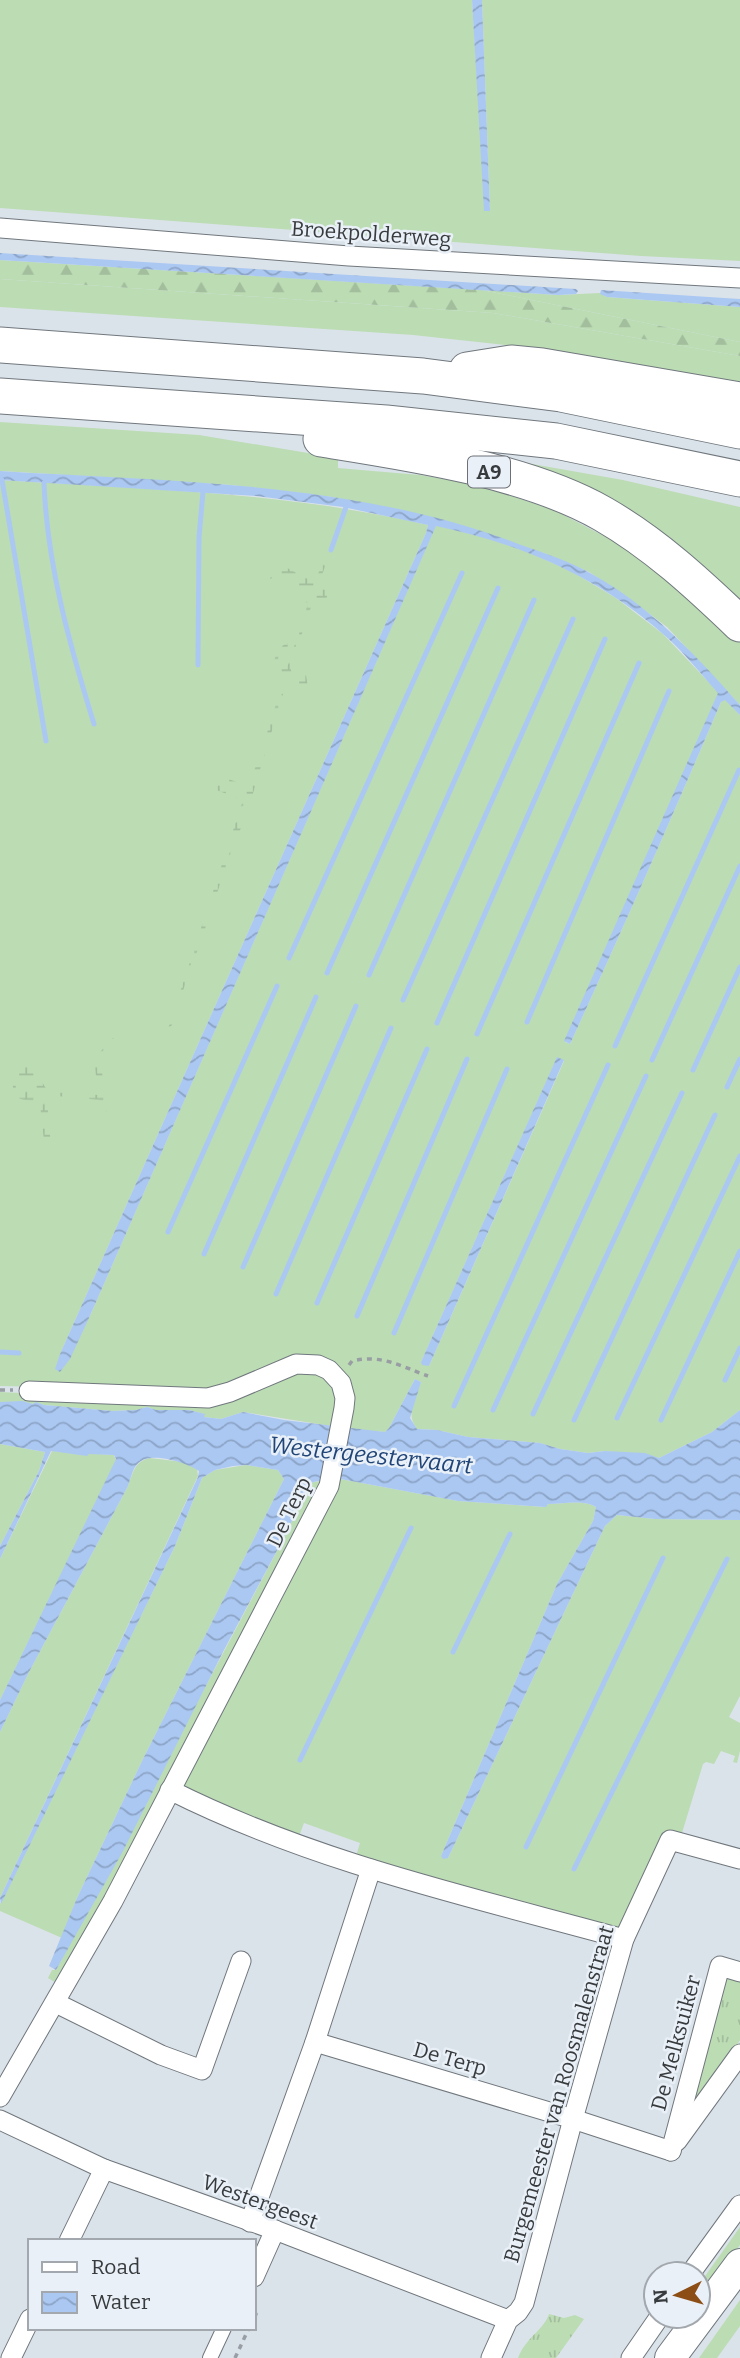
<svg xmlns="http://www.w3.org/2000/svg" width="740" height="2358" font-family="Bitter,serif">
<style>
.grass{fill:#bcdcb4;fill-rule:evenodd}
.forest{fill:url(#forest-firs)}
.wetland{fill:url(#wetland-marsh)}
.park{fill:url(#park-tufts)}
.water{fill:url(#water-waves)}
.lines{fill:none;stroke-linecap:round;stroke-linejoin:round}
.stream{stroke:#abc8f3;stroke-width:5}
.pedestrian-casing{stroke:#70777d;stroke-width:16}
.minor-casing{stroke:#70777d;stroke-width:21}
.primary-casing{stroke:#70777d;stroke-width:32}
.motorway-casing{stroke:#70777d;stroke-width:37}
.path{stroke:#989ea3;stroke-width:3.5;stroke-dasharray:5 5;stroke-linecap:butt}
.pedestrian{stroke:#fff;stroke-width:14}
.minor{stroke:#fff;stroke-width:19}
.primary{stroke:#fff;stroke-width:30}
.motorway{stroke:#fff;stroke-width:35}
.labels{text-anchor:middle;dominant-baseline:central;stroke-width:5;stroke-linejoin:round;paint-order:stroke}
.shield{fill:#e9f0f7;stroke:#6d7176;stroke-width:2}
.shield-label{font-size:19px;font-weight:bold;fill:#383b3e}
.street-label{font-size:21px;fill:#383b3e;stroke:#e9f0f7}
.water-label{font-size:23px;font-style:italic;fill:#204478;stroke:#e9f0f7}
</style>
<defs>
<pattern id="forest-firs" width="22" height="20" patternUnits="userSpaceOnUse" patternTransform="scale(1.75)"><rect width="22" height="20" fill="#bcdcb4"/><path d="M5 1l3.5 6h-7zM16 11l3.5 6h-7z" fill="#a2be9c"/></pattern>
<pattern id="wetland-marsh" width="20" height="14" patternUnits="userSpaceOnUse" patternTransform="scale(1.75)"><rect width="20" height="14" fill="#bcdcb4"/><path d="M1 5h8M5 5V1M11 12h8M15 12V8" fill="none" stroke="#a2be9c"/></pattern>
<pattern id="park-tufts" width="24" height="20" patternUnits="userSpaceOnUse" patternTransform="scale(1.75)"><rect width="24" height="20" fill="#bcdcb4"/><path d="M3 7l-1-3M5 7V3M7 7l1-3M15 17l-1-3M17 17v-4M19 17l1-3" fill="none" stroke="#a2be9c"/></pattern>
<pattern id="water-waves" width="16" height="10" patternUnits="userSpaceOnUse" patternTransform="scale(1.75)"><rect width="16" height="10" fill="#abc8f3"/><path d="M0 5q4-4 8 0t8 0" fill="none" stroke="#8ca4c6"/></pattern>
</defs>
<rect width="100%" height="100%" fill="#dbe3ea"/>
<g class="grass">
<polygon points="0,0 472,0 485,211 490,210 482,0 740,0 740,261 641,256 0,208"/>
<polygon points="0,279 493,313 740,356 740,383 552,350 413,335 0,307"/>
<polygon points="482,290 558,295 600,293 607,297 740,307 740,342"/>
<polygon points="0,422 199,435 338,458 338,468 420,475 479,485 554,510 631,550 734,636 740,643 740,705 667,627 627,597 589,572 544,553 332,497 231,485 0,471"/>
<polygon points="487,456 623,480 740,507 740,609 723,592"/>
<path d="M0 480C144 489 287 492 428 525L426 533 60 1354 89 1318 436 525 510 544 571 571 616 598 663 634 719 693 565 1042 570 1044C622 931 672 817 721 702L725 699 740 715V1410L712 1432 659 1458 605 1451 588 1453 560 1449 540 1443 468 1437 437 1430 417 1429C405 1414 415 1398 421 1382L415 1379 389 1428 385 1432 346 1429 329 1366 221 1391 0 1386ZM557 1058 564 1061 429 1366 421 1362Z"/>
<path d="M304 1368 335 1383 337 1427 243 1412 221 1419 204 1417V1414L189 1410H156L147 1407 136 1410 113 1411 44 1405 38 1403C32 1405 9 1403 0 1402V1392L167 1400Z"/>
<polygon points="0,1444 45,1452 39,1471 0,1546"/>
<polygon points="52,1451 114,1455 116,1461 0,1700 0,1559"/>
<path d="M150 1458 183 1462 197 1469 198 1476 0 1898V1732L29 1672 128 1486C133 1472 135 1461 150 1458Z"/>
<polygon points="246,1465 278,1470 284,1479 143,1759 77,1898 62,1938 0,1911 0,1904 175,1546 202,1478 215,1470"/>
<path d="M335 1478 458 1501 545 1507 548 1504C562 1504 583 1499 596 1507L593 1521 557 1584 441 1856 448 1858 605 1526 617 1515 655 1519 740 1520V1696L729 1717 740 1723V1751L737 1763 733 1762 735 1756 721 1751 714 1764 706 1762 703 1764 682 1833 674 1831 628 1924 618 1928 370 1862 356 1856 360 1843 304 1823 298 1839 185 1792 180 1779Z"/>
<polygon points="322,1481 61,1986 48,1978 52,1970 56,1970 288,1530 303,1495 313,1482"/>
<polygon points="729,1978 740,1981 740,2040 700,2096 695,2096 726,1980"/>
<polygon points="740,2227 740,2245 698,2303 698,2286"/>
<polygon points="740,2300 740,2326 717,2358 699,2358"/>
</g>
<polygon class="forest" points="0,260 482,290 740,342 740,356 493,313 0,279"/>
<g class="wetland">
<path d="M328 550H331L318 586 328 585C328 594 327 605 318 610L313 607V601L291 666V671L295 674 302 672 306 675 308 688 304 689 291 681 286 684 247 813 231 852 196 955 199 960 192 963 172 1025 168 1029 243 800 211 788 216 775 246 785 250 783 271 721 284 676 273 663C276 655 280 645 288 643L285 667 288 665 308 604 298 592 297 583 280 573 267 581 266 575C281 555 295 576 313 581L316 579Z"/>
<path d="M113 1038 117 1042 103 1066 102 1072 108 1124 106 1127 100 1100 57 1096 47 1100 51 1146 49 1151 45 1150 40 1104 38 1101C6 1102 14 1087 13 1064 41 1062 35 1076 49 1092L99 1095C96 1064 87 1063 113 1038Z"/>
</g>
<g class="park">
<polygon points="722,1995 740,1999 740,2040 733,2050 708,2041"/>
<path d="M549 2314 564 2318 575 2315 584 2319 556 2358H518C526 2337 543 2331 549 2314Z"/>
</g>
<g class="water">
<polygon points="472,0 482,0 490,211 484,211"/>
<polygon points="0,253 576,289 578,291 576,294 558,295 0,260"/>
<polygon points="601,290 740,299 740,307 607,297 600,294"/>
<path d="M0 471C174 482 356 481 521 545 544 553 569 561 590 573 649 605 696 655 740 705V715L725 700 721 702C672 817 622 931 570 1044L564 1041 718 693C700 673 683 651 663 634 599 577 519 543 436 526L89 1318 70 1359 60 1372 55 1369 60 1354 426 533 428 525 343 507 256 496 0 480Z"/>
<polygon points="557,1057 564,1060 429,1366 422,1365 421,1362"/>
<path d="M415 1379 421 1382 410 1418 417 1429 437 1430 468 1437 540 1443 560 1449 588 1453 605 1451 645 1453 659 1458 712 1432 740 1410V1520L655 1519 617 1515 605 1526 448 1858 443 1859 441 1856 557 1584 593 1521 596 1507C583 1499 563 1504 548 1504L546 1507 458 1501 335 1478 313 1482 303 1495 288 1530 224 1650 122 1853 56 1970 49 1966 77 1898 143 1759 284 1479 278 1470 246 1465 233 1466 215 1470 202 1478 175 1546 1 1904 0 1898 198 1477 199 1471C188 1463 154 1452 141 1461 133 1465 131 1478 128 1486L29 1672 0 1732V1700L116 1459 114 1455 89 1454 87 1456 51 1451 0 1559V1546L39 1471 45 1452 0 1444V1402L22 1401 33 1404 36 1402 44 1405 113 1411 136 1410 147 1407 156 1410H189L205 1414 204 1417 221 1419 243 1412 284 1420 385 1432 389 1428Z"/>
</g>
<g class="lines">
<g class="stream">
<polyline points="2,480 46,741"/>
<path d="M44 483C47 565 70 646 94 724"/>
<polyline points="331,550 346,507"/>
<polyline points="198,665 199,537 203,492"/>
<polyline points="289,958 462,573"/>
<polyline points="327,973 498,588"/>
<polyline points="369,975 534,600"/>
<polyline points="403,1000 573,619"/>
<polyline points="527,1022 669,691"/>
<polyline points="437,1023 605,639"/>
<polyline points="477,1034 639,663"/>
<polyline points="615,1046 739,770"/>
<polyline points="652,1060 740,866"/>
<polyline points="693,1070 740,967"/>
<polyline points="727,1087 740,1059"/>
<polyline points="168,1232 277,986"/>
<polyline points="204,1254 316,997"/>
<polyline points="243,1267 356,1006"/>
<polyline points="276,1294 391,1028"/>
<polyline points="317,1303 427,1049"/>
<polyline points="357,1316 467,1059"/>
<polyline points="394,1333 507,1069"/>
<polyline points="0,1352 19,1353"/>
<polyline points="725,1380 740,1348"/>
<polyline points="454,1406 608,1065"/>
<polyline points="493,1410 646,1076"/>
<polyline points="533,1414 682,1093"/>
<polyline points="617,1418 740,1156"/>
<polyline points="574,1420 715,1115"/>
<polyline points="661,1420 740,1251"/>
<polyline points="453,1652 510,1534"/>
<polyline points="300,1760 411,1528"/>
<polyline points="526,1847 663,1558"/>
<polyline points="574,1869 727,1559"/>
</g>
<g class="pedestrian-casing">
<polyline id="pedestrian" points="210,2358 224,2328"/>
</g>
<g class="minor-casing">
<g id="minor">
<polyline points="0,228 349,256 740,278"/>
<path d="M170 1790C313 1862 471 1897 624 1939"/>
<polyline points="56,2003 161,2055 202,2070 241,1961"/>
<polyline points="315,2042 573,2119 671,2151"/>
<polyline points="0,2097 113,1901 329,1486 344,1408 345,1398 341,1383 329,1370 318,1365 296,1364 230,1392 208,1398 29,1391"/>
<polyline points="0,2120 104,2169 275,2230 508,2320"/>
<polyline points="677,2141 740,2054"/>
<polyline points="671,2151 720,1966 740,1972"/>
<polyline points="250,2222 315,2042 371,1869"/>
<polyline points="69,2241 104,2169"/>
<polyline points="690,2274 740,2205"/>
<polyline points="254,2277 275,2230"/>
<polyline points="11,2358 30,2319"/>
<polyline points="491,2358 508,2320 518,2312 524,2303 573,2119 624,1939 670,1840 740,1859"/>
<polyline points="631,2358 660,2316"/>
</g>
</g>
<g class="primary-casing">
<polyline id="primary" points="670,2358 740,2264"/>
</g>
<g class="motorway-casing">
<g id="motorway">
<polyline points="0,345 423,376 561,394 740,431"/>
<polyline points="467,370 511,363 542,366 740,400"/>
<polyline points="0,396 386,423 556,441 740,479"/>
<path d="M321 439C409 453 526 470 603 514 655 544 697 583 740 624"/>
</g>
</g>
<g class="path">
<path d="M349 1365 352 1361C381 1354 400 1366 428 1376"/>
<polyline points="0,1390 13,1390"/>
<polyline points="254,2312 256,2314 254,2319"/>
<polyline points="235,2358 249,2328"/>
</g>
<use href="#pedestrian" class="pedestrian"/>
<use href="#minor" class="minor"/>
<use href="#primary" class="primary"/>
<use href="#motorway" class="motorway"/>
</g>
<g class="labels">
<rect class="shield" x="468" y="456.5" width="42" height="31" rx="5"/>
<g class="shield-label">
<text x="489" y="472">A9</text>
</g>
<g class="street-label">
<text transform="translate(371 234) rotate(4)">Broekpolderweg</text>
<text transform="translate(289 1512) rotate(-64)">De Terp</text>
<text transform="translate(676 2043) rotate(-75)">De Melksuiker</text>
<text transform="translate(450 2059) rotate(16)">De Terp</text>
<text transform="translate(559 2094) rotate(-74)">Burgemeester van Roosmalenstraat</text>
<text transform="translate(260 2202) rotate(20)">Westergeest</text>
</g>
<g class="water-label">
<text transform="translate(371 1455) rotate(6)">Westergeestervaart</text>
</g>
</g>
<rect x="28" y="2239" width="228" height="91" fill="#e9f0f7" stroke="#a2a8ad" stroke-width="2"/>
<rect x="42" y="2262" width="35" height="10" fill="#ffffff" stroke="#a2a8ad" stroke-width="2"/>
<text x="91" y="2274" font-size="21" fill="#383b3e">Road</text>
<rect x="42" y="2292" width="35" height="21" fill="url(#water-waves)" stroke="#a2a8ad" stroke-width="2"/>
<text x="91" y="2309" font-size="21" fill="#383b3e">Water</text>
<g transform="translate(677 2295) rotate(265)"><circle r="33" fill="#e9f0f7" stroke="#a2a8ad" stroke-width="2"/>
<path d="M0-5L12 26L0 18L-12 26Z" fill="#8d4e15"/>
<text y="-10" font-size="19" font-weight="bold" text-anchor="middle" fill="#383b3e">N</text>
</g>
</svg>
